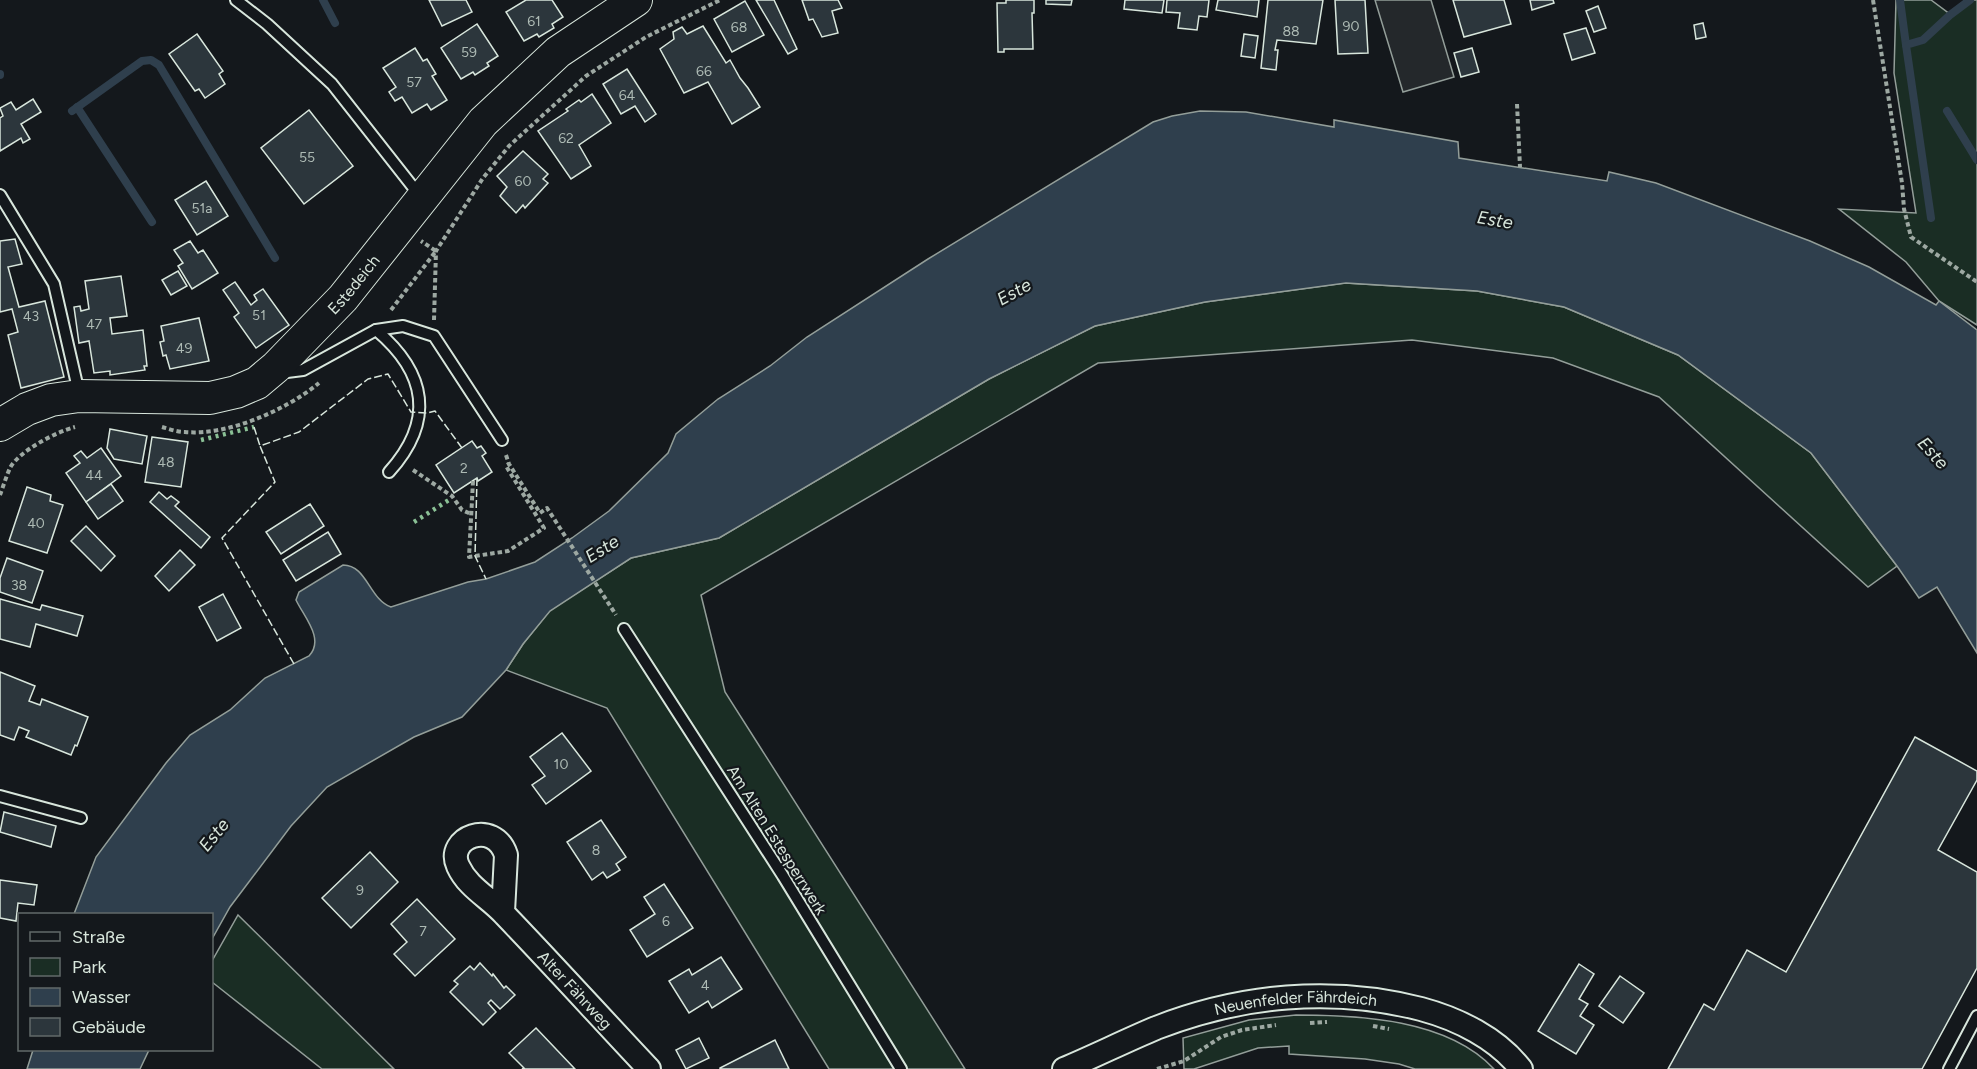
<svg xmlns="http://www.w3.org/2000/svg" width="1977" height="1069" font-family="Figtree,sans-serif">
<style>
.green{fill:#1a2d24;stroke:#939e99;stroke-width:1.5}
.parking{fill:#24282b;stroke:#939e99;stroke-width:1.5}
.water{fill:#2f3f4d;stroke:#939e99;stroke-width:1.5}
.lines{fill:none;stroke-linecap:round;stroke-linejoin:round}
.stream{stroke:#2f3f4d;stroke-width:8}
.building{fill:#2c363c;stroke:#d8e6dc;stroke-width:1.5}
.lane-casing{stroke:#d8e6dc;stroke-width:14}
.street-casing{stroke:#d8e6dc;stroke-width:26}
.secondary-casing{stroke:#d8e6dc;stroke-width:34}
.path{stroke:#9da8a2;stroke-width:4;stroke-dasharray:4.5 3;stroke-linecap:butt}
.lane{stroke:#14181c;stroke-width:10}
.street{stroke:#14181c;stroke-width:22}
.secondary{stroke:#14181c;stroke-width:32}
.hedge{stroke:#8ac095;stroke-width:4.5;stroke-dasharray:3 4.5;stroke-linecap:butt}
.fence{stroke:#d8e6dc;stroke-width:1.5;stroke-dasharray:8 3;stroke-linecap:butt}
.labels{text-anchor:middle;dominant-baseline:central;stroke-width:4.5;stroke-linejoin:round;paint-order:stroke}
.number-label{font-size:14px;fill:#adbab4}
.street-label{font-size:16px;fill:#d8e6dc;stroke:#14181c}
.water-label{font-size:18px;font-style:italic;fill:#d8e6dc;stroke:#14181c}
</style>
<rect width="100%" height="100%" fill="#14181c"/>
<g class="green">
<polygon points="1896,0 1931,0 1950,14 1970,0 1977,0 1977,325 1939,301 1906,262 1839,209 1916,213 1894,73"/>
<polygon points="1345,283 1477,291 1564,307 1678,355 1811,453 1897,566 1868,587 1659,397 1553,358 1412,340 1098,363 701,595 725,692 965,1069 829,1069 607,708 506,670 523,644 550,610 631,558 719,538 989,379 1095,326 1205,302"/>
<polygon points="238,915 394,1069 322,1069 212,982 212,961"/>
<path d="M1296 1015C1359 1015 1448 1019 1494 1069H1415L1399 1064 1365 1059 1289 1054V1046L1258 1048 1194 1069H1184L1183 1038 1249 1020Z"/>
</g>
<polygon class="parking" points="1375,0 1431,0 1454,77 1403,92"/>
<g class="water">
<path d="M1200 111 1246 112 1334 127V120L1458 142 1459 158 1607 181 1609 172 1656 183 1810 241 1869 267 1936 305 1939 301 1977 330V653L1937 587 1919 598 1897 566 1811 453 1678 355 1564 307 1477 291 1346 283 1205 302 1095 326 989 379 719 538 631 558 550 611 523 644 506 670 462 717 414 737 327 787 291 826 230 907 212 939V914H74L96 857 166 763 190 735 230 710 265 678 309 656C325 639 304 617 296 600L299 592 343 565C367 565 369 599 391 607L468 582 486 579 535 562 572 538 609 511 668 453 676 434 718 399 770 366 807 337 928 259 1153 122 1172 116Z"/>
<polygon points="33,1050 149,1050 140,1069 27,1069"/>
</g>
<g class="lines">
<g class="stream">
<polyline points="323,0 335,23"/>
<polyline points="1900,0 1906,45"/>
<polyline points="0,74 0,75"/>
<polyline points="77,107 152,222"/>
<polyline points="72,111 142,61 151,60 159,65 275,258"/>
<polyline points="1947,111 1977,160"/>
<polyline points="1931,218 1906,45 1923,40 1950,15 1970,0"/>
</g>
</g>
<g class="building">
<polygon points="429,0 466,0 472,12 442,26"/>
<polygon points="526,0 552,0 563,17 552,24 554,28 539,37 537,34 524,41 506,12"/>
<polygon points="756,0 774,0 797,49 788,54"/>
<polygon points="802,0 838,0 842,8 832,11 838,33 822,37 813,19 809,20"/>
<polygon points="1006,0 1034,0 1034,13 1032,13 1033,49 1004,49 1004,52 998,52 997,3 1006,3"/>
<polygon points="1046,0 1072,0 1071,5 1046,4"/>
<polygon points="1125,0 1164,0 1162,13 1124,9"/>
<polygon points="1167,0 1209,0 1207,17 1199,16 1197,30 1178,28 1180,13 1166,12"/>
<polygon points="1218,0 1259,0 1257,17 1216,10"/>
<polygon points="1268,0 1323,0 1316,44 1277,40 1275,50 1278,50 1276,70 1261,68"/>
<polygon points="1335,0 1365,0 1368,53 1338,54"/>
<polygon points="1453,0 1504,0 1511,24 1464,37"/>
<polygon points="1530,0 1553,0 1554,3 1532,10"/>
<polygon points="745,1 764,35 732,52 714,19"/>
<polygon points="1598,6 1606,28 1594,32 1586,11"/>
<polygon points="1703,23 1706,37 1696,39 1694,25"/>
<polygon points="477,24 498,56 487,63 489,66 475,75 473,72 461,79 441,48"/>
<polygon points="703,26 726,63 730,60 740,78 748,88 760,107 732,124 708,82 684,93 660,49 674,39 673,32 682,27 687,34"/>
<polygon points="1586,28 1595,53 1572,60 1564,34"/>
<polygon points="197,34 223,71 219,74 225,84 205,98 199,89 195,91 169,54"/>
<polygon points="1244,34 1258,36 1255,58 1241,56"/>
<polygon points="415,48 423,61 427,59 436,74 432,76 447,100 431,110 427,104 412,113 402,97 395,101 389,92 396,87 383,68"/>
<polygon points="1472,48 1479,72 1461,77 1454,53"/>
<polygon points="627,69 656,114 645,122 635,106 621,114 603,84"/>
<polygon points="592,94 611,123 579,145 591,166 571,179 538,131 568,111 566,109 579,100 581,102"/>
<polygon points="33,99 41,112 21,124 30,139 23,143 21,138 0,151 0,118 3,116 0,108 11,102 16,110"/>
<polygon points="309,110 353,166 304,204 261,148"/>
<polygon points="523,151 548,174 543,179 548,183 525,208 523,205 516,213 500,196 507,187 497,176"/>
<polygon points="206,181 228,216 197,235 175,200"/>
<polygon points="15,239 22,264 8,267 19,307 45,301 64,377 21,388 8,335 18,332 12,309 0,312 0,241"/>
<polygon points="190,241 198,253 203,250 218,273 192,289 178,266 183,263 174,250"/>
<polygon points="178,271 187,286 171,295 162,280"/>
<polygon points="121,276 127,316 110,318 112,334 143,330 147,366 144,366 145,370 110,375 110,371 94,373 89,341 79,343 74,307 80,306 81,311 89,309 85,281"/>
<polygon points="235,282 251,305 257,300 254,295 263,289 289,325 256,348 234,317 239,313 223,290"/>
<polygon points="199,318 209,361 170,369 166,355 163,356 160,342 164,341 161,326"/>
<polygon points="110,429 147,436 142,464 114,459 107,448"/>
<polygon points="152,437 188,442 181,487 145,482"/>
<polygon points="472,441 477,448 481,446 486,453 482,456 492,472 478,481 477,478 454,493 436,465"/>
<polygon points="101,448 121,476 86,502 66,473 80,463 74,456 81,451 87,458"/>
<polygon points="111,484 123,501 98,519 86,502"/>
<polygon points="27,487 51,495 50,501 63,505 47,553 9,541"/>
<polygon points="159,492 167,499 171,496 179,502 175,506 210,537 201,548 150,502"/>
<polygon points="310,504 324,526 281,554 266,532"/>
<polygon points="86,526 115,556 101,571 71,541"/>
<polygon points="328,532 341,554 296,581 283,560"/>
<polygon points="180,550 195,565 169,591 155,576"/>
<polygon points="7,558 43,571 32,603 0,592 0,578"/>
<polygon points="223,594 241,628 217,641 199,607"/>
<polygon points="0,599 40,610 42,605 83,616 77,636 36,624 30,647 0,639"/>
<polygon points="0,672 35,686 29,701 40,705 42,699 88,717 77,746 75,745 71,755 26,737 29,731 19,727 14,740 0,735"/>
<polygon points="562,733 591,771 546,804 532,785 545,776 530,757"/>
<polygon points="1915,737 1977,771 1977,780 1938,850 1977,872 1977,968 1922,1069 1668,1069 1704,1004 1714,1010 1747,950 1786,972"/>
<polygon points="4,812 56,826 51,847 0,832"/>
<polygon points="601,820 626,857 616,864 620,870 607,878 603,872 592,880 567,842"/>
<polygon points="370,852 398,882 351,928 322,898"/>
<polygon points="0,880 37,885 34,905 18,903 16,921 0,918"/>
<polygon points="664,884 693,928 647,957 630,930 655,914 644,897"/>
<polygon points="417,899 455,939 415,976 394,954 407,942 391,924"/>
<polygon points="721,957 742,989 712,1008 708,1001 689,1013 669,981 689,969 692,975"/>
<polygon points="480,963 492,976 493,974 504,988 506,986 515,995 500,1009 491,1000 488,1003 496,1012 483,1025 450,992 458,984 454,981 470,966 474,970"/>
<polygon points="1579,964 1594,974 1579,999 1588,1004 1580,1016 1594,1025 1576,1054 1538,1031"/>
<polygon points="1620,976 1644,993 1623,1023 1599,1006"/>
<polygon points="536,1028 575,1069 522,1069 524,1068 509,1053"/>
<polygon points="699,1038 709,1058 686,1069 676,1050"/>
<polygon points="775,1040 789,1069 720,1069 720,1068"/>
</g>
<g class="lines">
<g class="lane-casing">
<g id="lane">
<polyline points="236,0 267,24 332,84 420,196"/>
<polyline points="0,195 54,284 79,393"/>
<path d="M376 330C427 373 435 421 389 472"/>
<polyline points="280,369 287,372 303,370 376,330 403,326 434,336 502,440"/>
<polyline points="624,629 783,876 901,1069"/>
<polyline points="0,796 81,818"/>
<polyline points="1949,1069 1977,1016"/>
</g>
</g>
<g class="street-casing">
<g id="street">
<path id="s1" d="M503 912 506 855C494 818 445 838 458 866 468 888 490 898 505 915 554 966 601 1018 649 1069"/>
<path id="s2" d="M1064 1069C1095 1056 1125 1041 1156 1028 1241 995 1332 986 1421 1009 1458 1019 1497 1038 1521 1069"/>
</g>
</g>
<g class="secondary-casing">
<g id="secondary">
<path id="s3" d="M0 425 27 409 51 400 79 396 210 398 236 392 257 383 276 367 343 298 483 122 558 52 636 0"/>
</g>
</g>
<g class="path">
<polyline points="1873,0 1902,183 1904,209 1911,237 1977,282"/>
<polyline points="1517,104 1520,167"/>
<polyline points="391,310 436,251 421,241"/>
<polyline points="434,320 436,251 483,178 509,146 586,76 646,37 720,0"/>
<path d="M162 427C169 429 177 432 185 432 228 436 286 410 319 383"/>
<polyline points="506,455 509,464 540,513 547,508 616,615"/>
<polyline points="413,470 452,496 462,510 471,514"/>
<polyline points="473,481 469,557 508,551 544,528 506,466 509,464"/>
<path d="M0 495C3 487 6 477 10 468 19 451 56 432 75 427"/>
<polyline points="1310,1023 1327,1022"/>
<polyline points="1373,1026 1389,1029"/>
<polyline points="1157,1069 1184,1061 1221,1037 1242,1030 1276,1025"/>
</g>
<use href="#lane" class="lane"/>
<use href="#street" class="street"/>
<use href="#secondary" class="secondary"/>
<g class="hedge">
<polyline points="201,440 254,427"/>
<polyline points="414,522 452,498"/>
</g>
<g class="fence">
<polyline points="254,427 260,446"/>
<polyline points="477,478 475,556 486,579"/>
<polyline points="294,664 222,538 275,482 260,446 299,432 368,379 388,374 411,412 427,413 435,411 462,448"/>
</g>
</g>
<g class="labels">
<g class="number-label">
<text x="534" y="21">61</text>
<text x="1351" y="26">90</text>
<text x="739" y="27">68</text>
<text x="1291" y="31">88</text>
<text x="469" y="52">59</text>
<text x="704" y="71">66</text>
<text x="414" y="82">57</text>
<text x="627" y="95">64</text>
<text x="566" y="138">62</text>
<text x="307" y="157">55</text>
<text x="523" y="181">60</text>
<text x="202" y="208">51a</text>
<text x="259" y="315">51</text>
<text x="31" y="316">43</text>
<text x="94" y="324">47</text>
<text x="184" y="348">49</text>
<text x="166" y="462">48</text>
<text x="464" y="468">2</text>
<text x="94" y="475">44</text>
<text x="36" y="523">40</text>
<text x="19" y="585">38</text>
<text x="561" y="764">10</text>
<text x="596" y="850">8</text>
<text x="360" y="890">9</text>
<text x="666" y="921">6</text>
<text x="423" y="931">7</text>
<text x="705" y="985">4</text>
</g>
<g class="street-label">
<text stroke="none"><textPath href="#s3" startOffset="404">Estedeich</textPath></text>
<text transform="translate(777 840) rotate(58)">Am Alten Estesperrwerk</text>
<text stroke="none"><textPath href="#s1" startOffset="309">Alter Fährweg</textPath></text>
<text stroke="none"><textPath href="#s2" startOffset="244">Neuenfelder Fährdeich</textPath></text>
</g>
<g class="water-label">
<text transform="translate(1495 220) rotate(10)">Este</text>
<text transform="translate(1014 292) rotate(-29)">Este</text>
<text transform="translate(1933 453) rotate(48)">Este</text>
<text transform="translate(602 549) rotate(-32)">Este</text>
<text transform="translate(214 835) rotate(-51)">Este</text>
</g>
</g>
<rect x="18" y="913" width="195" height="138" fill="#14181c" stroke="#626a69" stroke-width="1.5"/>
<rect x="30" y="932" width="30" height="9" fill="#14181c" stroke="#626a69" stroke-width="1.5"/>
<text x="72" y="943" font-size="18" fill="#d8e6dc">Straße</text>
<rect x="30" y="958" width="30" height="18" fill="#1a2d24" stroke="#626a69" stroke-width="1.5"/>
<text x="72" y="973" font-size="18" fill="#d8e6dc">Park</text>
<rect x="30" y="988" width="30" height="18" fill="#2f3f4d" stroke="#626a69" stroke-width="1.5"/>
<text x="72" y="1003" font-size="18" fill="#d8e6dc">Wasser</text>
<rect x="30" y="1018" width="30" height="18" fill="#2c363c" stroke="#626a69" stroke-width="1.5"/>
<text x="72" y="1033" font-size="18" fill="#d8e6dc">Gebäude</text>
</svg>
